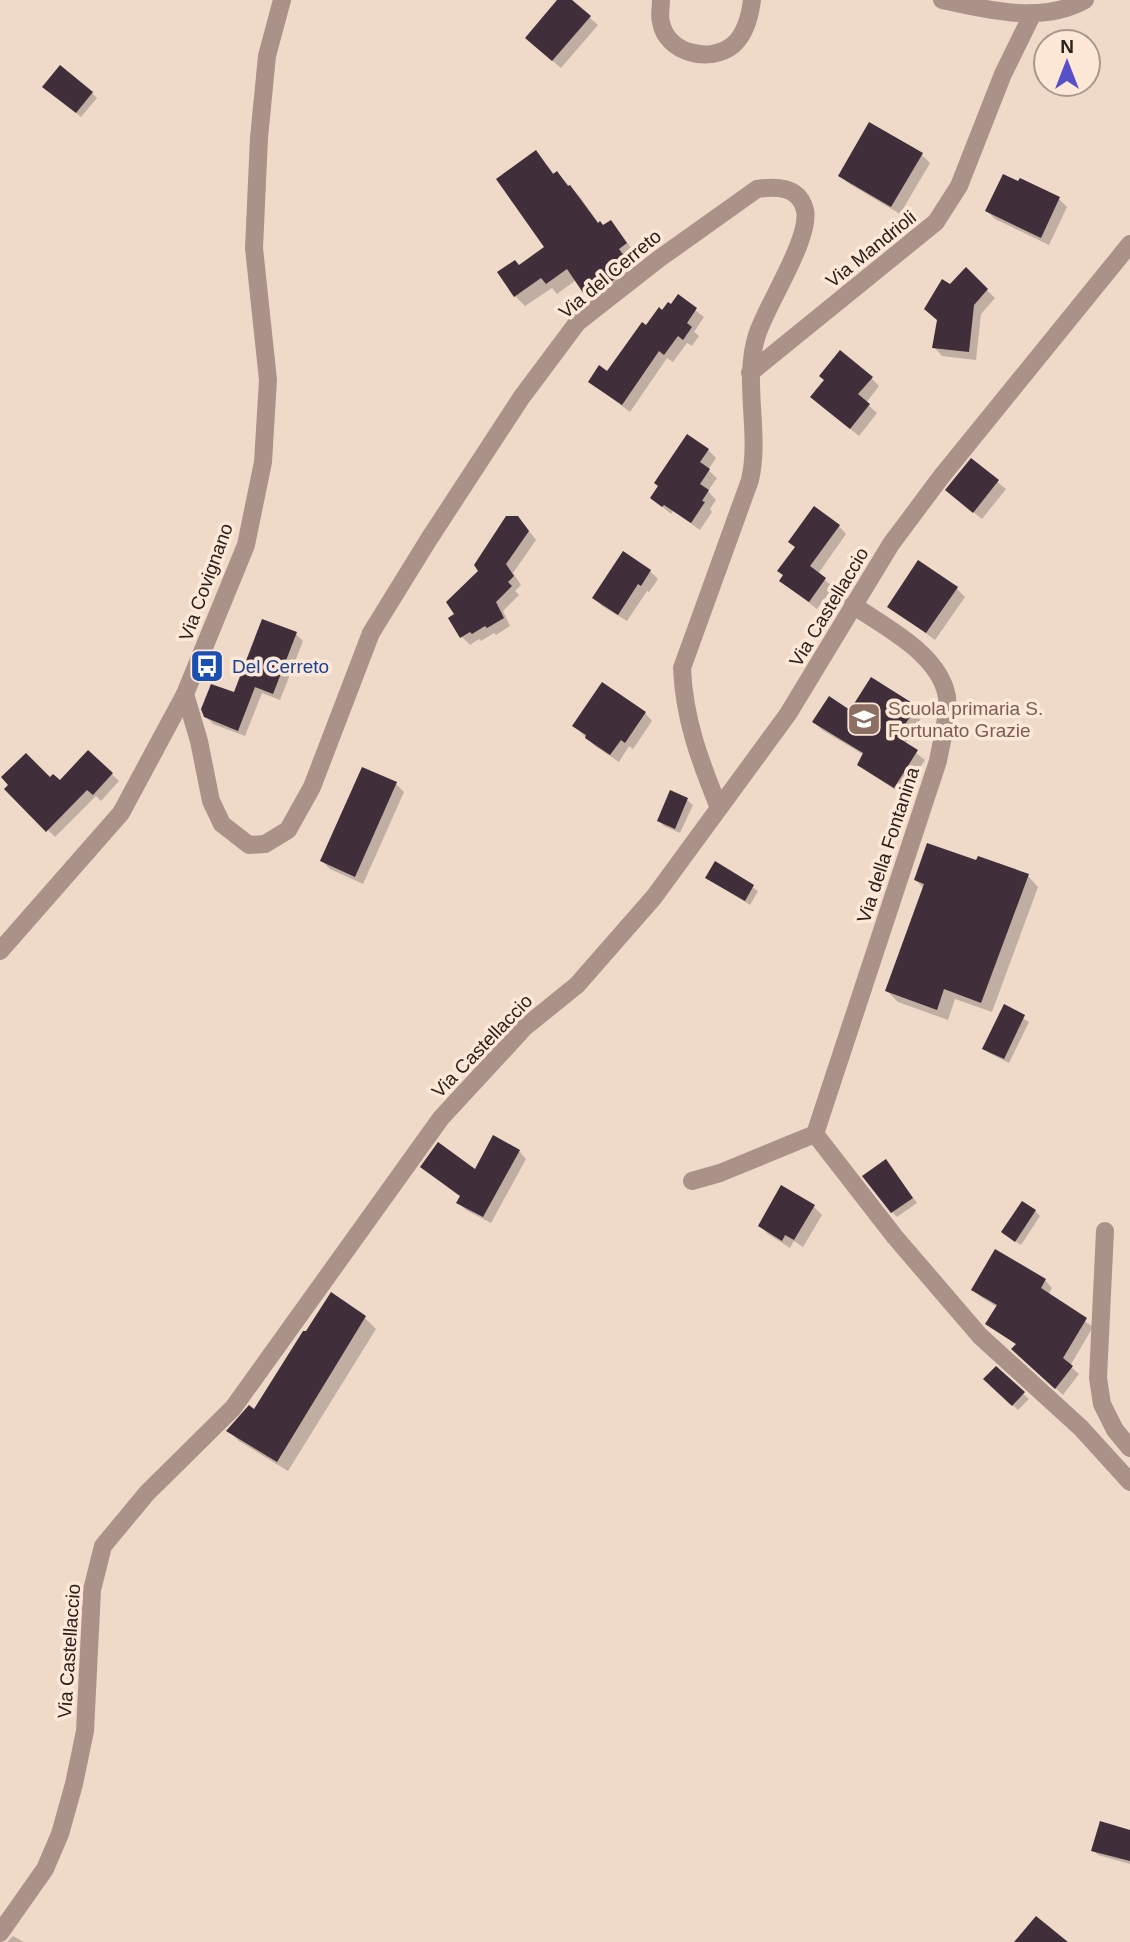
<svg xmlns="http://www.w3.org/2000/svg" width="1130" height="1942" font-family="Helvetica,sans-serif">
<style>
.shadow{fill:#0003}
.building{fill:#402e3a}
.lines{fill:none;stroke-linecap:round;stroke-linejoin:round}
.minor{stroke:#aa9288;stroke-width:18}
.labels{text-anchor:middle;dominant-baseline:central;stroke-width:7;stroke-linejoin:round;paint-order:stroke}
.street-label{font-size:19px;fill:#29211b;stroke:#fde7d7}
.transit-label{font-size:19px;fill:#164399;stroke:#fde7d7;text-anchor:start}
.education-label{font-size:19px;fill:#785e54;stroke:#fde7d7;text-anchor:start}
</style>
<rect width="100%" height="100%" fill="#efdaca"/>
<g class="shadow">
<polygon points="560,0 570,0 598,25 561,68 535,46"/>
<polygon points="50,91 92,93 97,98 81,117"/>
<polygon points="536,152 555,175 557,173 580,197 599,224 604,227 611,222 636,254 628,260 634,268 600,309 576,280 557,294 552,288 525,306 515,296 519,266 547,248"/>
<polygon points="922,155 930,163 900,214 848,183 840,175"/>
<polygon points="1059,199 1067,207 1049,245 995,219 987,211"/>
<polygon points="966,270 995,298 981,314 976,360 942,356 934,347 951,286"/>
<polygon points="678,297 704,317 694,332 699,336 692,346 687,343 673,362 667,358 630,412 590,382 607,373 647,328 671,306"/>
<polygon points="871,378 879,386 866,403 877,413 859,436 820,405"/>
<polygon points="708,450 716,458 708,470 717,478 708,491 716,500 710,509 712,512 700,530 673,511 671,514 652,498"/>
<polygon points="971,460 1006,489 982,519 956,498"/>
<polygon points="518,517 536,540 513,573 521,585 515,591 519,595 503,611 510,626 496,635 494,633 481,641 479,639 470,645 462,637 456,614 480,572"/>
<polygon points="839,526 846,534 818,574 833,587 817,609 781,581"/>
<polygon points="650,571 658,579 649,592 647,591 627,621 602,606 594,598"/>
<polygon points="957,589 965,597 935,640 889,606"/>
<polygon points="296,634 303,641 280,700 262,693 245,736 213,724 205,716 235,695"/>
<polygon points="915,707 923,715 905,744 925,760 903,795 868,772 860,764 864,755 822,730 814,722 851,712"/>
<polygon points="645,713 652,721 633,749 629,746 619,762 595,746 574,726"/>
<polygon points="88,752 119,781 101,801 96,796 55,837 7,789 50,779 60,783"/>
<polygon points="363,769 396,784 404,792 363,884 330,869 322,861"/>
<polygon points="671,793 687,800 693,805 680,833 664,826 659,821"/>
<polygon points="716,863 758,891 750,905 707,878"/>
<polygon points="977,863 1028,876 1038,887 992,1012 955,999 948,1020 898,1002 887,991 924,889 916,880"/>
<polygon points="1004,1007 1029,1022 1009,1063 989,1053 984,1048"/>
<polygon points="519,1151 526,1159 491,1223 466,1210 458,1202 461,1197 422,1167 475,1171"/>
<polygon points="890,1166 917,1203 897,1217 892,1212"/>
<polygon points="814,1207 822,1215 803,1247 794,1241 790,1248 768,1234 760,1226"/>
<polygon points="1035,1211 1040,1216 1021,1245 1009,1237"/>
<polygon points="1045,1280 1052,1288 1048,1295 1093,1327 1070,1366 1079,1374 1063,1395 1021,1356 1017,1345 987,1324 997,1307 981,1297 973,1290"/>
<polygon points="365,1318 376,1329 288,1471 239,1441 228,1431 255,1411"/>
<polygon points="996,1368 1029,1399 1018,1410 986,1379"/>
<polygon points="1130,1832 1130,1864 1098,1855 1093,1850"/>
<polygon points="13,1936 24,1942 7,1942"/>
</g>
<g class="building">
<polygon points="557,0 572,0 591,16 552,61 525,38"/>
<polygon points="60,65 93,92 76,113 42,87"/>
<polygon points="869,122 923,153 891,207 838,176"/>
<polygon points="536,150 553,174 557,171 568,186 570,185 598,223 600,221 603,225 611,220 627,243 619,249 625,257 619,261 626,270 588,300 567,269 546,284 541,278 514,297 497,272 515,260 519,265 544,247 496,179"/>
<polygon points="1003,174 1018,181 1020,178 1060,197 1041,238 985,211"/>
<polygon points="966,267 988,289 974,305 969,352 932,348 937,320 924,309 942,279 950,284"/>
<polygon points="678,294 697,308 687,323 692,327 683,340 678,336 664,355 659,351 622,405 588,382 599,365 607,371 642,322 646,325 659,307 662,310 668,302 671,304"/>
<polygon points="840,350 873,377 858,394 870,404 850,429 810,397 824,380 819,376"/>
<polygon points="687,434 709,449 700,462 710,469 700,484 709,490 702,501 705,502 691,523 664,505 662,507 650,498 658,486 654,483"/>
<polygon points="971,458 999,480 973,513 945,490"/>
<polygon points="814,506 840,525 810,566 826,578 809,602 779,581 783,575 777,571 795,547 788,542"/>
<polygon points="506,516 518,516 529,531 506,564 514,576 508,582 512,586 496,602 504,618 487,628 485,626 472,634 470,632 460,638 448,618 454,614 446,602 478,571 474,565"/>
<polygon points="623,551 651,570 641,586 638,584 618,615 592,598"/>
<polygon points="918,560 958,587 926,633 887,607"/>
<polygon points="262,619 297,632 273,694 255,687 238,731 204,717 201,709 211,684 234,692"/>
<polygon points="871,677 917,706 897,737 918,750 894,788 857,765 863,753 812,722 829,696 850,710"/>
<polygon points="602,682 646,712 625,743 621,740 610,755 585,738 586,735 572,726"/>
<polygon points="88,750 113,773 93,795 87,790 46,832 4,789 8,785 1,777 26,753 50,777 53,774 60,780"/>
<polygon points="362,767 397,782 355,877 320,861"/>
<polygon points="670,790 688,798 675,829 657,821"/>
<polygon points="927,843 976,860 978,856 1029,874 981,1003 944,989 937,1010 885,991 924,884 914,880"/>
<polygon points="715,861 754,885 745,901 705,878"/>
<polygon points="1004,1004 1025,1015 1004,1059 982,1049"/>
<polygon points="493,1135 520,1150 483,1217 456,1203 460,1196 420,1167 438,1142 475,1169"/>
<polygon points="886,1159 913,1198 891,1213 862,1176"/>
<polygon points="781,1185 815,1205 794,1240 785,1235 782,1241 758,1226"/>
<polygon points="1022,1201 1036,1210 1015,1242 1001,1232"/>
<polygon points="995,1249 1046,1279 1041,1288 1087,1318 1063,1358 1073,1366 1055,1389 1011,1349 1016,1344 985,1324 997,1305 971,1290"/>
<polygon points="331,1292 366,1316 277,1462 226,1431 249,1405 254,1409 303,1331 306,1331"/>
<polygon points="996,1366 1025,1392 1012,1406 983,1379"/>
<polygon points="1100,1821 1130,1830 1130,1861 1091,1851"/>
<polygon points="1036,1916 1068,1942 1014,1942"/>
</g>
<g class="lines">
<g class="minor">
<path d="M661 0C661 7 659 16 661 22 666 53 710 64 733 45 746 34 750 16 752 0"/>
<path d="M942 0C987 10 1043 24 1085 0"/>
<polyline points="750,373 936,222 959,186 1003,74 1033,13"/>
<path d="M185 694 199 741 211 801 222 824 249 845 265 844 288 830 312 787 371 633 429 539 521 398 577 323 660 258 757 189C776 186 799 186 805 210 811 238 767 304 757 335 742 383 761 432 750 480L682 668C684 719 700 761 719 808"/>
<polyline points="0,951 121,813 185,694 246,545 263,462 268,380 254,248 259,138 267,56 282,0"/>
<polyline points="815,1134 895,1237 980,1336 1081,1428 1130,1482"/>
<path d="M692 1181 720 1173 815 1134 938 761C941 744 949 714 947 697 940 654 886 628 853 605"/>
<polyline points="1105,1231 1098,1378 1102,1404 1115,1430 1130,1448"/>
<polyline points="0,1933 45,1869 60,1834 74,1784 85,1731 92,1590 103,1546 147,1493 233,1408 441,1118 525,1027 577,985 654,897 788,714 891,544 941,477 1130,244"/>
</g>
</g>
<defs>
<g id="bus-square" transform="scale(1.75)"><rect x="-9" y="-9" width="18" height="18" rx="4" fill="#1a4fb4" stroke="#fde7d7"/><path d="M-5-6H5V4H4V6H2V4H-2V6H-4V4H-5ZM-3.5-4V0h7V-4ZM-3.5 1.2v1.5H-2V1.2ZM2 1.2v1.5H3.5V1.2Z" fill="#fff"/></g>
<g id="school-square" transform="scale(1.75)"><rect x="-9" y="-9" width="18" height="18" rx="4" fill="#8d6e63" stroke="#fde7d7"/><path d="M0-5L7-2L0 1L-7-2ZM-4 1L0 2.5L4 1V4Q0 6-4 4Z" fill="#fff"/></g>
</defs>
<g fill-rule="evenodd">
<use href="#bus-square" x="207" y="666"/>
<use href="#school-square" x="864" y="719"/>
</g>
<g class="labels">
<g class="street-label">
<text transform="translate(871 249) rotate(-39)">Via Mandrioli</text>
<text transform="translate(610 274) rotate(-40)">Via del Cerreto</text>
<text transform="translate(206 582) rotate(-70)">Via Covignano</text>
<text transform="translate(829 607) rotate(-59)">Via Castellaccio</text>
<text transform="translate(888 845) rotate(-72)">Via della Fontanina</text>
<text transform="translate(482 1046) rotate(-46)">Via Castellaccio</text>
<text transform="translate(69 1651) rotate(-86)">Via Castellaccio</text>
</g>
<g class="transit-label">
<text x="232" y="666">Del Cerreto</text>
</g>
<g class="education-label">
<text x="888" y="708">Scuola primaria S.<tspan x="888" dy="22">Fortunato Grazie</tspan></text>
</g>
</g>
<g transform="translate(1067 63)"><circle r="33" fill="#fde7d7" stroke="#a8988c" stroke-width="2"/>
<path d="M0-5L12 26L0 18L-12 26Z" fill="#5750c8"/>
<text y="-10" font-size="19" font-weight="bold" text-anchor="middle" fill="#29211b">N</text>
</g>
</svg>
